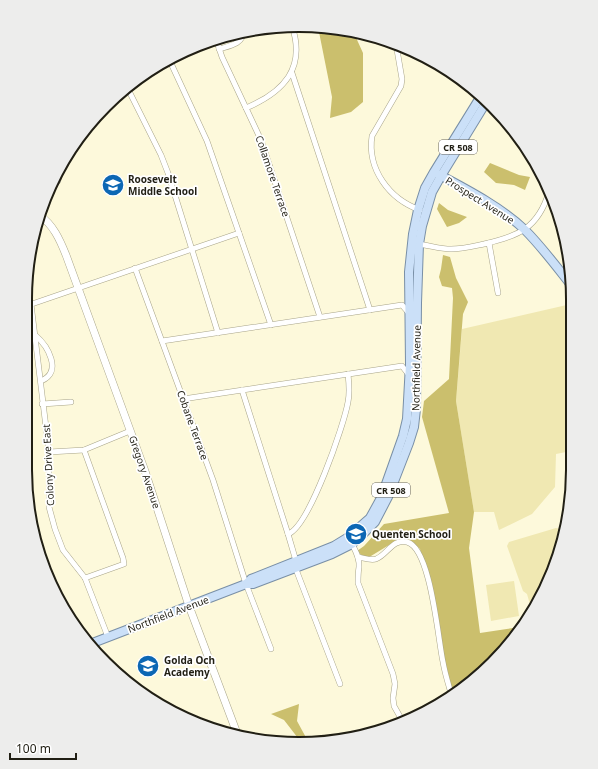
<svg xmlns="http://www.w3.org/2000/svg" width="598" height="769" font-family="'Noto Sans',sans-serif">
<style>
.green{fill:#f0e8b2}
.forest{fill:#cbbf6d}
.lines{fill:none;stroke-linecap:round;stroke-linejoin:round}
.street-casing{stroke:#a8a489;stroke-width:6}
.secondary-casing{stroke:#a8a489;stroke-width:8}
.primary-casing{stroke:#798fa6;stroke-width:10}
.street{stroke:#fff;stroke-width:5}
.secondary{stroke:#fff;stroke-width:7}
.primary{stroke:#cbe0f8;stroke-width:8}
.labels{text-anchor:middle;dominant-baseline:central;stroke-width:3.5;stroke-linejoin:round;paint-order:stroke}
.shield{fill:#fff;stroke:#64625a;stroke-width:1}
.shield-label{font-size:9px;font-weight:bold;fill:#211f14}
.street-label{font-size:10px;fill:#211f14;stroke:#fff}
.poi-label{font-size:10px;font-weight:bold;fill:#211f14;stroke:#fff;text-anchor:start}
.rim{fill:none;stroke:#211f14;stroke-width:2}
</style>
<rect width="100%" height="100%" fill="#fdf9db"/>
<g class="green">
<polygon points="571,304 571,451 556,454 555,487 532,514 499,530 494,512 474,512 456,401 462,329"/>
<polygon points="556,528 560,529 565,528 558,558 534,607 531,608 527,594 523,591 507,546 509,542"/>
<polygon points="514,581 519,616 491,621 486,585"/>
</g>
<g class="forest">
<polygon points="318,27 353,31 363,53 363,102 351,112 330,118 332,97"/>
<polygon points="490,163 519,175 530,177 525,190 514,185 496,183 484,172"/>
<polygon points="439,203 448,210 467,217 459,223 447,227 437,209"/>
<polygon points="443,255 450,257 456,278 468,302 463,314 456,401 474,512 469,548 480,633 519,627 531,614 527,622 493,664 451,698 420,549 407,539 399,539 366,559 357,551 364,546 384,524 449,513 422,417 424,401 449,379 453,298 452,288 442,286 439,277 441,269"/>
<polygon points="299,704 297,721 309,743 301,742 284,720 271,714"/>
</g>
<g class="lines">
<g class="street-casing">
<g id="street">
<polyline points="216,39 222,57 261,140 320,317"/>
<path d="M396 44 402 79 401 86 372 136C367 169 389 199 420 210"/>
<path d="M219 49C229 46 244 44 243 31"/>
<polyline points="169,59 207,141 271,325"/>
<polyline points="292,73 370,310"/>
<polyline points="128,89 161,155 168,173 218,333"/>
<path d="M246 108C284 92 306 68 292 26"/>
<polyline points="54,184 58,181 59,176"/>
<polyline points="489,243 498,293"/>
<path d="M417 244C428 245 440 249 451 249 462 249 474 246 484 244 519 236 538 228 549 192"/>
<polyline points="135,268 213,480 246,584 271,649"/>
<polyline points="31,304 49,452 49,507 55,529 63,550 85,578 108,637"/>
<polyline points="26,306 239,233"/>
<path d="M35 335C48 346 63 372 41 381"/>
<polyline points="162,341 402,305 408,312"/>
<polyline points="242,390 288,534 296,561 297,572 340,684"/>
<polyline points="183,399 402,366 409,375"/>
<polyline points="42,404 71,402"/>
<polyline points="84,450 123,558 124,564 85,578"/>
<polyline points="49,452 84,450 130,431"/>
<path d="M288 534C309 527 344 425 348 402 350 393 349 383 348 374"/>
<path d="M351 542C355 550 360 558 359 567 358 573 358 577 358 583L393 674 395 684 393 698 394 706 403 722"/>
<path d="M358 557C364 558 371 561 376 559 387 555 393 538 407 542 431 548 438 640 443 662 445 674 449 686 452 697"/>
</g>
</g>
<g class="secondary-casing">
<path id="secondary" d="M39 215C53 224 60 240 66 255L145 471 189 606 238 736"/>
</g>
<g class="primary-casing">
<g id="primary">
<path d="M436 173C466 189 501 207 525 230 542 247 556 266 571 285"/>
<polyline points="246,584 253,584 332,554 352,544 360,537 375,522 388,497 409,443 414,427 416,409 417,303 419,244 422,226 432,192 441,176 487,101"/>
<polyline points="90,644 246,584 251,579 334,546 347,538 370,518 381,498 403,436 407,419 410,364 409,272 413,234 418,210 425,188 434,172 481,96"/>
</g>
</g>
<use href="#street" class="street"/>
<use href="#secondary" class="secondary"/>
<use href="#primary" class="primary"/>
</g>
<defs>
<g id="school-disc" transform="scale(1.15)"><circle r="9.5" fill="#0c67b4" stroke="#fff"/><path d="M0-5L7-2L0 1L-7-2ZM-4 1L0 2.5L4 1V4Q0 6-4 4Z" fill="#fff"/></g>
</defs>
<g fill-rule="evenodd">
<use href="#school-disc" x="113" y="185"/>
<use href="#school-disc" x="356" y="534"/>
<use href="#school-disc" x="148" y="666"/>
</g>
<g class="labels">
<g class="shield">
<rect x="439" y="140" width="38" height="14" rx="3"/>
<rect x="372" y="483" width="38" height="14" rx="3"/>
</g>
<g class="shield-label">
<text x="458" y="147">CR 508</text>
<text x="391" y="490">CR 508</text>
</g>
<g class="street-label">
<text transform="translate(273 176) rotate(71)">Collamore Terrace</text>
<text transform="translate(480 200) rotate(32)">Prospect Avenue</text>
<text transform="translate(416 368) rotate(-89)">Northfield Avenue</text>
<text transform="translate(193 425) rotate(70)">Cobane Terrace</text>
<text transform="translate(48 465) rotate(-93)">Colony Drive East</text>
<text transform="translate(145 472) rotate(71)">Gregory Avenue</text>
<text transform="translate(168 614) rotate(-21)">Northfield Avenue</text>
</g>
<g class="poi-label">
<text x="128" y="179">Roosevelt<tspan x="128" dy="12">Middle School</tspan></text>
<text x="372" y="534">Quenten School</text>
<text x="164" y="660">Golda Och<tspan x="164" dy="12">Academy</tspan></text>
</g>
</g>
<path d="M0 0H598V769H0ZM299 32H299A267 267 0 0 1 566 299V470A267 267 0 0 1 299 737H299A267 267 0 0 1 32 470V299A267 267 0 0 1 299 32Z" fill="#ededec" fill-rule="evenodd"/>
<path class="rim" d="M299 32H299A267 267 0 0 1 566 299V470A267 267 0 0 1 299 737H299A267 267 0 0 1 32 470V299A267 267 0 0 1 299 32Z"/>
<path d="M10 753v6h66v-6" fill="none" stroke="#211f14" stroke-width="2"/>
<text x="16" y="753" font-size="12" fill="#211f14" stroke="#ffffff" stroke-width="3" paint-order="stroke">100 m</text>
</svg>
